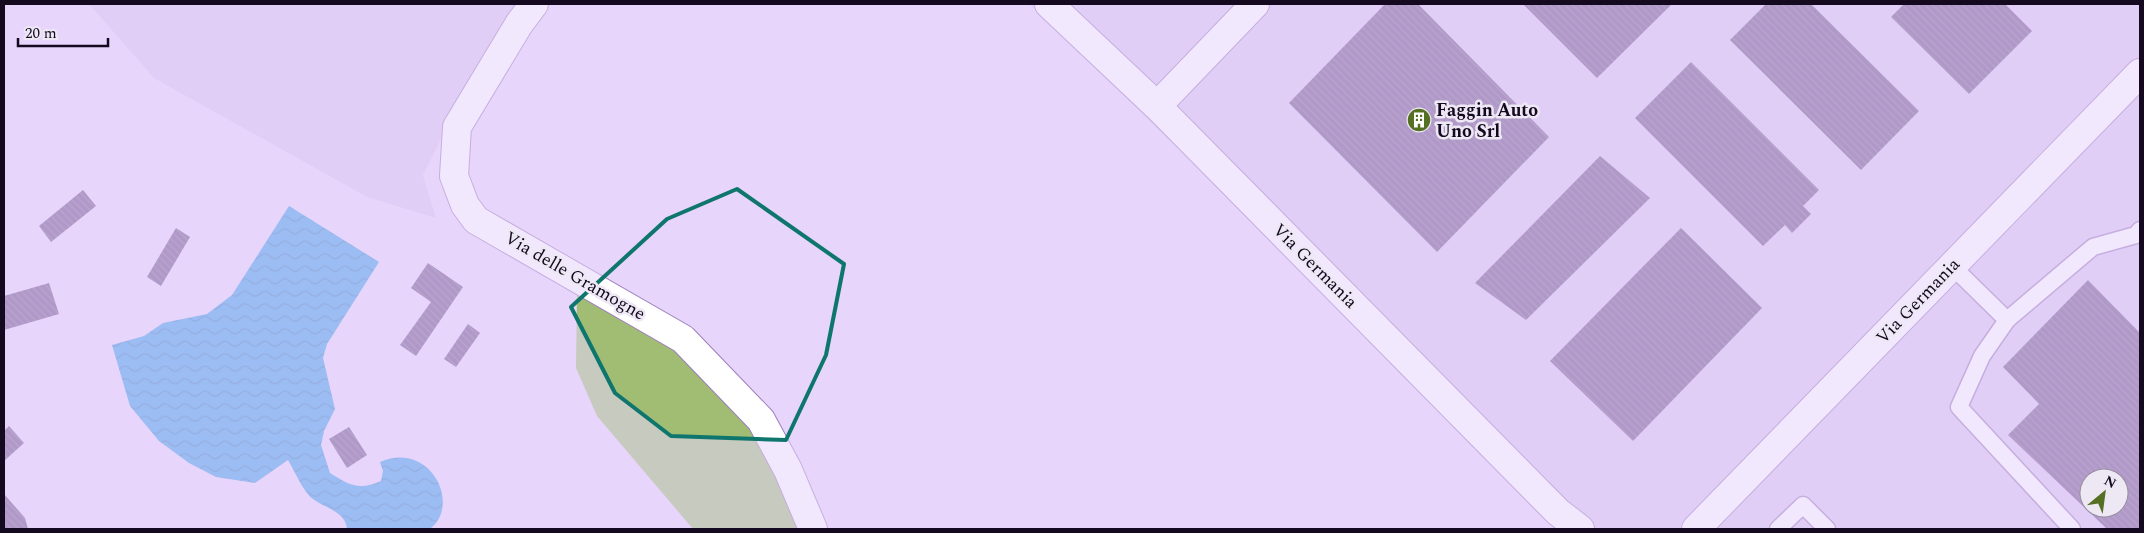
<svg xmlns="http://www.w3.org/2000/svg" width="2144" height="533" font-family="Spectral,serif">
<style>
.built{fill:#dac6f1;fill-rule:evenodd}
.grass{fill:#a1bd74}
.water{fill:url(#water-waves)}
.building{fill:url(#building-back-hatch);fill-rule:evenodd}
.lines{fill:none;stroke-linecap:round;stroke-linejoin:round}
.lane-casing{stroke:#9d7fbc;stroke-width:19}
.street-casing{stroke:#9d7fbc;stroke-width:30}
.lane{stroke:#fff;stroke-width:16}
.street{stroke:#fff;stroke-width:28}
.marked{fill:none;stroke:#0f766e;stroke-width:4;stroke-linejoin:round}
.labels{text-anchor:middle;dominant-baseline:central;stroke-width:5;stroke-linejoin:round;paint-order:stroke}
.poi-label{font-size:18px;font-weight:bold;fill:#14091f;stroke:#eee8f5;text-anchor:start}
.street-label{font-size:18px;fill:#14091f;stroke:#eee8f5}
</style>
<defs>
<pattern id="water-waves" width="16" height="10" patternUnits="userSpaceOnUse" patternTransform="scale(1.25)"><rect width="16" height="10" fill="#409fea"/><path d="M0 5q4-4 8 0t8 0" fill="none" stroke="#3480bd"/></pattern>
<pattern id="building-back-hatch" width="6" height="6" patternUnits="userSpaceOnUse" patternTransform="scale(1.25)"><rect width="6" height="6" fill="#6d518a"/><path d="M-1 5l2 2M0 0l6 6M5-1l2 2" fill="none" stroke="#806a96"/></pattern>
</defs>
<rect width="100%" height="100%" fill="#e7d5fc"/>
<g class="built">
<polygon points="89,4 535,4 448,125 423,175 436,218 367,197 154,78"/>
<path d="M1029 4H2140V529H1571ZM2089 478H2119V508H2089Z"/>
</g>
<polygon class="grass" points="577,294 677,352 751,424 823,529 693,529 597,416 576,368"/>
<path class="water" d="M289 206 379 262 327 344 323 358 335 409 324 431 321 445 330 473C349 485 359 491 381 481L383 471 380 462C430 440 462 504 430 529H347C346 512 325 508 313 499 304 493 294 470 288 460L255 483 216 477 189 463 159 441 130 406 112 345 144 336 163 323 207 314 232 295Z"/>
<g class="building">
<polygon points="1385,4 1418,4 1549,137 1437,252 1289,103"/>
<polygon points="1523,4 1672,4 1597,78"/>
<polygon points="1766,4 1811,4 1919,111 1861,170 1730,40"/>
<polygon points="1904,4 2005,4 2032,31 1969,94 1891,17"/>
<polygon points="1691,62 1819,190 1803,206 1811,214 1792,233 1785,225 1763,246 1635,118"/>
<polygon points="1600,156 1650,198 1526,320 1475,283"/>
<polygon points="83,190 96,206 51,242 39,226"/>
<polygon points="176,228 190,237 161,286 147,277"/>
<polygon points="1681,228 1762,308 1633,441 1550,361"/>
<polygon points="428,263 463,287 416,356 400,345 431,302 411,288"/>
<path d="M2088 280 2140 333V529H2107L2008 435 2039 404 2003 367ZM2089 478H2119V508H2089Z"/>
<polygon points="49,283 59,314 4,330 4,296"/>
<polygon points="468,324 480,333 456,367 444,359"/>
<polygon points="9,426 24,443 4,461 4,431"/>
<polygon points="349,427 367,455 347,468 329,439"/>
<polygon points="4,494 25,518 28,529 4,529"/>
</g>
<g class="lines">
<g class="lane-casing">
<g id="lane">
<polyline points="1952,266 2007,320 1982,356 1959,407 2072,529"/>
<polyline points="2007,320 2093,247 2136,235 2140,230"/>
<polyline points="1778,529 1803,505 1827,529"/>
</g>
</g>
<g class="street-casing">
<g id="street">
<polyline points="534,4 519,24 457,127 454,176 465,205 476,220 683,339 761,420 788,470 813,529"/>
<polyline points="1049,4 1157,106 1558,512 1580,529"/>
<polyline points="1157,106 1255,4"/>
<polyline points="1696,529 2140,73"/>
</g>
</g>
<use href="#lane" class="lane"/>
<use href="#street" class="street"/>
</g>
<path d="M0 0H2144V533H0ZM737 189 844 264 826 355 786 440 671 436 615 393 571 307 667 219Z" fill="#e7d5fc" fill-opacity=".55" fill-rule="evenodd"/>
<path class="marked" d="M737 189 844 264 826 355 786 440 671 436 615 393 571 307 667 219Z"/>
<defs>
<g id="building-disc" transform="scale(1.25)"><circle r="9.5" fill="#567023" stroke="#eee8f5"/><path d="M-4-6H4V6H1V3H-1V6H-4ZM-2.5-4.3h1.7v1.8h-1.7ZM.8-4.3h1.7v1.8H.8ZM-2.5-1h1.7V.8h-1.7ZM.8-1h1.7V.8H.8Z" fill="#fff"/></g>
</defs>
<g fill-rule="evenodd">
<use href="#building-disc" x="1419" y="120"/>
</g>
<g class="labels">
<g class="poi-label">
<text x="1436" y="110">Faggin Auto<tspan x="1436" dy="21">Uno Srl</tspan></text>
</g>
<g class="street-label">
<text transform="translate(1315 266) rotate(45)">Via Germania</text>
<text transform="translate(575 276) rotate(30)">Via delle Gramogne</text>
<text transform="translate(1918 301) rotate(-46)">Via Germania</text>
</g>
</g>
<rect width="2144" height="533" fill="none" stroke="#14091f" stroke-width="10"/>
<g transform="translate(2104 493) rotate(29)"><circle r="24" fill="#eee8f5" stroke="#978f9f"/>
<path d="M0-4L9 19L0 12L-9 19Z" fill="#567023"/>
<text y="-8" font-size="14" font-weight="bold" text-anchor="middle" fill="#14091f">N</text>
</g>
<path d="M18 38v8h90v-8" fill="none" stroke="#14091f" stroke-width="2.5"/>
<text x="25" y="38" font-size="15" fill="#14091f" stroke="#eee8f5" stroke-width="4" paint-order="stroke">20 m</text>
</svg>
